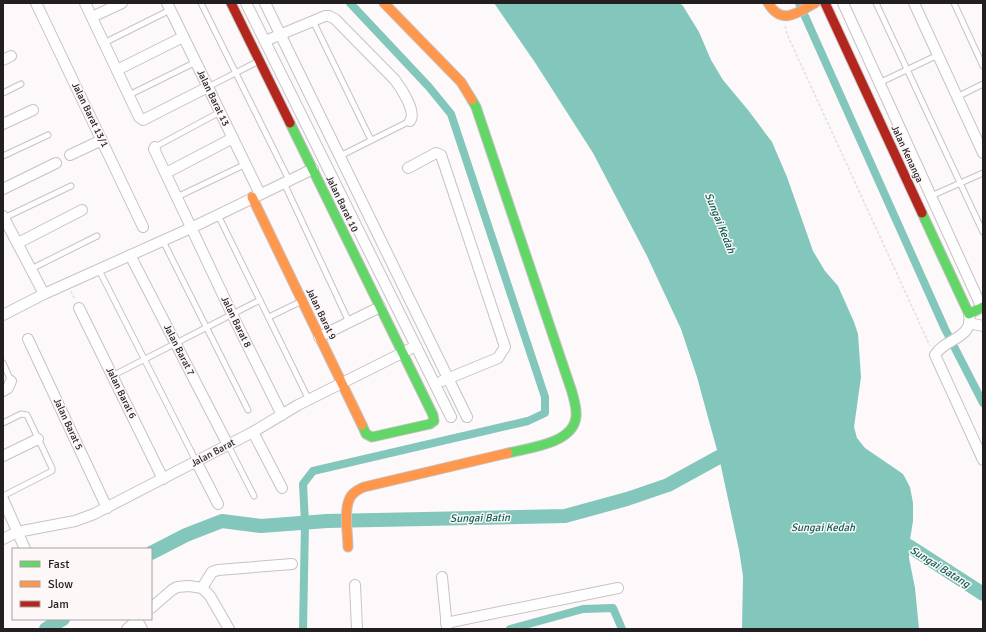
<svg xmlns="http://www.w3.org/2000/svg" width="986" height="632" font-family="Signika,sans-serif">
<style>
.water{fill:#82c6bc}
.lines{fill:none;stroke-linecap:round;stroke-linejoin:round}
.canal{stroke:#82c6bc;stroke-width:8}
.river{stroke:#82c6bc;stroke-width:14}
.lane-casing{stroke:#c7c3c4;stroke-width:7}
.street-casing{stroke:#c7c3c4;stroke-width:12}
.fast-casing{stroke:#c7c3c4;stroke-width:11}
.slow-casing{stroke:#c7c3c4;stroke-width:11}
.jam-casing{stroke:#c7c3c4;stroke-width:11}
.path{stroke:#e1e0e0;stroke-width:1.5;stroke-dasharray:3 2;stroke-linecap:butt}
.lane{stroke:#fffefe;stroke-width:5}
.street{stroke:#fffefe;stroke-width:10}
.fast{stroke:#63d668;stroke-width:9}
.slow{stroke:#ff974d;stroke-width:9}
.jam{stroke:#b3261e;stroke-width:9}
.labels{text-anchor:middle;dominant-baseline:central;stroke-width:3;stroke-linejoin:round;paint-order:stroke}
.street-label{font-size:10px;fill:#231f20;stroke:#fef7f8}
.water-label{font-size:11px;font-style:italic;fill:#0f6258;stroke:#fef7f8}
</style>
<rect width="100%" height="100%" fill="#fdf8f9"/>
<polygon class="water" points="494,3 680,3 683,6 699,32 711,60 723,80 748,110 772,142 787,177 813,251 825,271 838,286 854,322 858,334 861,377 854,427 857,438 865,448 903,474 910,487 913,503 913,521 909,546 909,558 915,588 919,629 742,629 743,576 739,550 719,457 709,421 697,377 681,329 647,256 593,153 536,64"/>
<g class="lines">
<g class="canal">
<polyline points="799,3 945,329 983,403"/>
<polyline points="303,629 305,523 303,484 313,471 528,421 545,413 545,397 451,114 429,87 350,3"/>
<polyline points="510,629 583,609 613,608 622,629"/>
</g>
<g class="river">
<polyline points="890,542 909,546 983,594"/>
<polyline points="151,553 186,535 222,521 261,526 327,521 565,516 627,499 668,485 719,457 737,456"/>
<polyline points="46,629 63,619"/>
</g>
<g class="lane-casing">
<g id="lane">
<polyline points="201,3 289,180"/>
<polyline points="876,3 983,232"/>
<polyline points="954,3 983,66"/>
<polyline points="313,21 371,140"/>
<polyline points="104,43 170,10"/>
<polyline points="879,83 938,55"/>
<polyline points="208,87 259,61"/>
<polyline points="3,93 21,84"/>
<polyline points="129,95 196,62"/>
<polyline points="957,97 983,84"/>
<polyline points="155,147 220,112"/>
<polyline points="3,156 48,135"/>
<polyline points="340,156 410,121"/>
<polyline points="284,183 349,322"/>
<polyline points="931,196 983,173"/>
<polyline points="177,197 246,164"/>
<polyline points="218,215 309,400"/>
<polyline points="4,218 71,186"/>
<polyline points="163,241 248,410"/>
<polyline points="31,269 97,236"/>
<polyline points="99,270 196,461"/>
<polyline points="269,317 302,301"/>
<polyline points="3,363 11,381"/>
<polyline points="112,376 260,300"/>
<polyline points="3,423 21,414 27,415 52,468 52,471 3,496"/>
<polyline points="228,445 254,496"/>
</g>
</g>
<g class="street-casing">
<g id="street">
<polyline points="36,3 143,227"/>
<polyline points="85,3 139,117 143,120 208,87"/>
<polyline points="167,3 260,194"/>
<polyline points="246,3 451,417"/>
<polyline points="265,3 467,417"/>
<polyline points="843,3 982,308"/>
<polyline points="914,3 983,153"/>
<polyline points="92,17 122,3"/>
<path d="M265 41 325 16H329L335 19 395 80C401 88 417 112 410 121"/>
<polyline points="3,60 11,56"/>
<polyline points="117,70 183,37"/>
<polyline points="3,124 33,110"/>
<polyline points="155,147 154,149 232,314 282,415"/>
<polyline points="70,155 102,140"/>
<polyline points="408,168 436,153 441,155 505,347 498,358 442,381"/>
<polyline points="166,173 233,138"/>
<polyline points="3,189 56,163"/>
<polyline points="3,216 44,294"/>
<polyline points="18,243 82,210"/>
<polyline points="130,255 228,445"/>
<polyline points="79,308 163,479"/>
<path d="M969 314C974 339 945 338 935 355L983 460"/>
<polyline points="3,315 44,294 191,228 313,169"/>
<polyline points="969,323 983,326"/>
<polyline points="319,337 380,307"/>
<polyline points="28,339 107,508"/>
<polyline points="3,391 8,388 11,381"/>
<polyline points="253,432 282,488"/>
<polyline points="3,456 38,439"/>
<polyline points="196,461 218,504"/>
<polyline points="3,499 25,549"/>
<polyline points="3,539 17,532 75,521 94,514 253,432 298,405 416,346"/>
<polyline points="442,577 447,628"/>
<polyline points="355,585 357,629"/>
<polyline points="202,588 212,572 218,570 292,564"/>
<polyline points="151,608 172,590 177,587 189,586 202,588 210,596 229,629"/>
<polyline points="137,620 142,629"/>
<polyline points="446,623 618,588"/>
<polyline points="127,629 138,619"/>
</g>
</g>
<g class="fast-casing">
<g id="fast">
<path d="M472 100 476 107 572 392C574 400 577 408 576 417 573 444 528 448 508 453"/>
<polyline points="290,123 433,415 434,421 430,424 372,437 366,434 362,425"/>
<polyline points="922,213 969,314 983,307"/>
</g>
</g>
<g class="slow-casing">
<g id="slow">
<polyline points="384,3 461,82 472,100"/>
<path d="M768 3C782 26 797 13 815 3"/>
<polyline points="252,197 362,425"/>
<path d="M348 547C348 533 343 508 351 496 354 492 359 489 364 487L508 453"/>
</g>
</g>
<g class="jam-casing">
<g id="jam">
<polyline points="231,3 290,123"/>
<polyline points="825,3 922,213"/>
</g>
</g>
<g class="path">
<polyline points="785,26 787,34 930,346"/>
<polyline points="71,291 75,300"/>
</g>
<use href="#lane" class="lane"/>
<use href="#street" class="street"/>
<use href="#fast" class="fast"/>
<use href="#slow" class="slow"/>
<use href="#jam" class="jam"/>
</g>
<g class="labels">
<g class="street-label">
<text transform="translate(213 98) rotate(64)">Jalan Barat 13</text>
<text transform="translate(90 115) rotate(64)">Jalan Barat 13/1</text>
<text transform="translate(907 154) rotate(65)">Jalan Kenanga</text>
<text transform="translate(342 204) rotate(64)">Jalan Barat 10</text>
<text transform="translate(321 314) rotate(64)">Jalan Barat 9</text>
<text transform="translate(236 322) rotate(64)">Jalan Barat 8</text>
<text transform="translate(179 350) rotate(63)">Jalan Barat 7</text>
<text transform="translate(121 393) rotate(64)">Jalan Barat 6</text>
<text transform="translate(68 424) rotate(65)">Jalan Barat 5</text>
<text transform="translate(213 453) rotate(-28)">Jalan Barat</text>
</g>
<g class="water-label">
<text transform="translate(720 223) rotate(68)">Sungai Kedah</text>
<text transform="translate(480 518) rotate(-1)">Sungai Batin</text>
<text x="823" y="527">Sungai Kedah</text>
<text transform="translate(940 567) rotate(32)">Sungai Batang</text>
</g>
</g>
<rect width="986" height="632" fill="none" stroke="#231f20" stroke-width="8"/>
<rect x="12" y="548" width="140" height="72" fill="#fef7f8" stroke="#a6a1a2"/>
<rect x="20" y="561" width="20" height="6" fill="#63d668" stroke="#a6a1a2"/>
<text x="48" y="568" font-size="12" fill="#231f20">Fast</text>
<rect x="20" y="581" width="20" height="6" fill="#ff974d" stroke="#a6a1a2"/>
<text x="48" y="588" font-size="12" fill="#231f20">Slow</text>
<rect x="20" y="601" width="20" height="6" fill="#b3261e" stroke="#a6a1a2"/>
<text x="48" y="608" font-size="12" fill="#231f20">Jam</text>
</svg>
